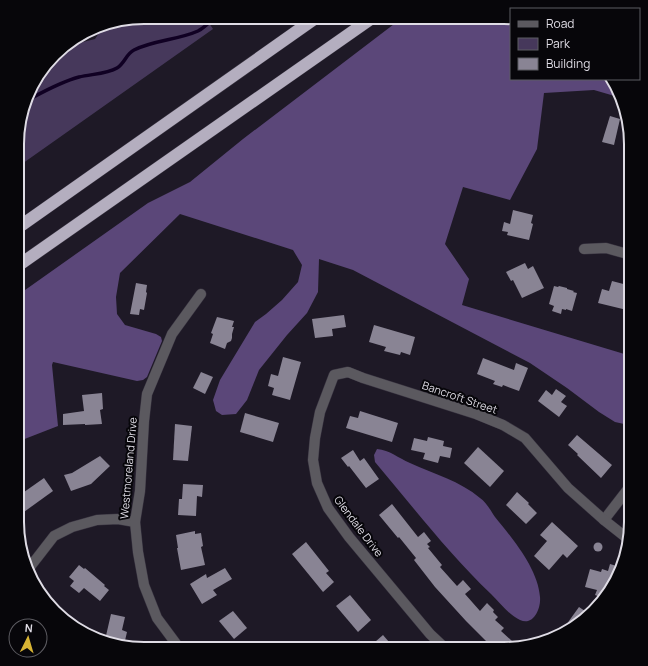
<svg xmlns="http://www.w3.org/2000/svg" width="648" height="666" font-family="Manrope,sans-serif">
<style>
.green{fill:#46385b}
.forest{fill:#5b4779}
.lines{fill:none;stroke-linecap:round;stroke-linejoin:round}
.stream{stroke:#100023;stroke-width:3.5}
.building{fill:#898494}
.street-casing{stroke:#393441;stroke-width:11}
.highway-casing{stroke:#393441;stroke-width:13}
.street{stroke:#5b595f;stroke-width:10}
.highway{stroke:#b4aebf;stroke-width:12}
.labels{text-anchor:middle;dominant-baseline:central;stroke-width:4;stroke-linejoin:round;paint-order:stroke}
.street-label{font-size:11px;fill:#dfdce5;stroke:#07060a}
.rim{fill:none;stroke:#dfdce5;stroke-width:2}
</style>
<rect width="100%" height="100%" fill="#1e1926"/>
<polygon class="green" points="144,17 205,17 213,29 19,166 19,119 34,80 58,51 79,43 95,39 101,30 112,22"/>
<g class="forest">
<polygon points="402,18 511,18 511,79 611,79 618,97 594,90 544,93 537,149 510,200 463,187 445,244 469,279 462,305 631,356 631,424 624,424 615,422 599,412 567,388 530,363 353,270 319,259 318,292 307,313 287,335 259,370 247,400 236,414 222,415 216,411 213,400 220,380 255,322 266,314 282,300 298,282 302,265 293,250 180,214 120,273 116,297 117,314 125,325 156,334 161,337 162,341 147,377 143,380 137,381 53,362 52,365 58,426 22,440 18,446 18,295 148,203 190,182 243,139"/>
<path d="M377 449C390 450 398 458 410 463 434 474 460 481 480 498 486 502 491 511 495 517 513 539 538 569 540 597 541 608 534 626 520 620 509 615 500 603 491 594 449 554 413 507 375 462L374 455Z"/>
</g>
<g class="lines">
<path class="stream" d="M26 101C43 92 60 82 79 77 91 74 107 74 117 68 125 63 126 54 134 50 154 40 178 40 198 31 204 28 210 22 215 17"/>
</g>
<g class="building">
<polygon points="610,116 620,119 614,145 602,142"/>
<polygon points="513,210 533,215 531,223 533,224 529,240 507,235 508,232 502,231 504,222 510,224"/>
<polygon points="525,263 528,269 533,266 544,288 522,298 513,280 511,281 506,272"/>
<polygon points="612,281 631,286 631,311 598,303 602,289 609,291"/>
<polygon points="136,283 147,285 146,292 147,293 144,310 140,309 139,315 130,314"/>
<polygon points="554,286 558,287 559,286 567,288 567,289 574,291 573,292 577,293 572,311 566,309 566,310 562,309 561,314 552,311 554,306 549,304"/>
<polygon points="344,315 346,327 332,329 333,336 315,338 312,319"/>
<polygon points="217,317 234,321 232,327 234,327 232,334 232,338 231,341 227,343 225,349 210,343 213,334 211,333"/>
<polygon points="374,325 415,337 410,355 401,352 400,355 384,351 386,347 369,342"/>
<polygon points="283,357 301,362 290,400 272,395 274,388 268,386 271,374 278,376"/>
<polygon points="483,358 514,370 516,363 528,368 519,391 503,385 502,387 493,384 495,381 477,374"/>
<polygon points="201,372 213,377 205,394 193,388"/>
<polygon points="556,389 566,396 561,402 567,406 559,417 538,401 546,390 552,395"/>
<polygon points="102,393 103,409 100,410 102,424 85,425 85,424 63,425 63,414 84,411 82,395"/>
<polygon points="360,411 398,423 392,442 346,428 350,416 358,418"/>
<polygon points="245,413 279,423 273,442 240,432"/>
<polygon points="175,424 192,426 188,461 173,460"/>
<polygon points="577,435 612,465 601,478 577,455 578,454 568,445"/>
<polygon points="428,437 444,441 443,446 452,448 450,458 440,456 438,463 423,459 425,453 411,450 414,438 427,441"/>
<polygon points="478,447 504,471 490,487 464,463"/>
<polygon points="353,450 360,461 364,458 379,479 366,488 349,466 348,467 341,458"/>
<polygon points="100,456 110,466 91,484 71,491 64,475 72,473"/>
<polygon points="44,478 53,491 17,517 17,497"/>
<polygon points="183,484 203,485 202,497 197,496 196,516 178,515 179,499 182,499"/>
<polygon points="517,492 529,503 528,504 537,513 526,524 506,505"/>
<polygon points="392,504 418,537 424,532 431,541 427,544 430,547 428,548 442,565 440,567 457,586 463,580 471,589 465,594 480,611 487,603 494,610 493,612 498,617 495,620 504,628 501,631 512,641 504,649 494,649 466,621 435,587 414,560 416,558 399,537 398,538 379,515"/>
<polygon points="552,522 578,546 567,558 563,554 549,570 534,556 547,541 540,535"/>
<polygon points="195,531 195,534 201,533 203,546 201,547 205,565 181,570 177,548 178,548 176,535"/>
<polygon points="306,542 329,571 326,573 334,582 323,592 292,554"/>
<circle cx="598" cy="547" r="4.5"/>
<polygon points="610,564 620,567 614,585 603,598 595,595 597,590 585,587 590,569 601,572 602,569 608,571"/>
<polygon points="79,565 84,569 85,568 105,585 104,586 109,590 100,601 84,588 79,593 70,586 74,581 69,577"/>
<polygon points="225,568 232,579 213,590 217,595 202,604 190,584 206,574 207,578"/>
<polygon points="350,595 371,620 358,632 336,606"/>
<polygon points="579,607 588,613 575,627 561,632"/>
<polygon points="233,611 247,628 234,639 219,621"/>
<polygon points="111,614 125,617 122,630 127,632 124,645 105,640"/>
<polygon points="383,635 395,649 367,649"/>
</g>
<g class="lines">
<g class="street-casing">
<g id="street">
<polyline points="584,249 606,248 631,255"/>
<polyline points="604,520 631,485"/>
<polyline points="30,567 54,536 72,527 97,520 118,519 135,522"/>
<polyline points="180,649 157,618 144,585 138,552 135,522 140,491 144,421 147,394 172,334 201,294"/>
<polyline points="446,649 430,634 349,537 328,508 317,483 313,460 315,438 320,412 334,375 348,372 363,378 476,414 503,425 525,438 568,488 604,520 628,539"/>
</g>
</g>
<g class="highway-casing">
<g id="highway">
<polyline points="19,227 317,17"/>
<polyline points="19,265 372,18"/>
</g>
</g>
<use href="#street" class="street"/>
<use href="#highway" class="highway"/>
</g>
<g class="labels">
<g class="street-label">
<text transform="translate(460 397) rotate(19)">Bancroft Street</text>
<text transform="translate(128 468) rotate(-85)">Westmoreland Drive</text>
<text transform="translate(359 526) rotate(53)">Glendale Drive</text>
</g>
</g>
<path d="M0 0H648V666H0ZM144 24H504A120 120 0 0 1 624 144V522A120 120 0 0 1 504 642H144A120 120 0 0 1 24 522V144A120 120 0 0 1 144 24Z" fill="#07060a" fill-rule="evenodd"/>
<path class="rim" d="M144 24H504A120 120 0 0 1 624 144V522A120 120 0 0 1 504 642H144A120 120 0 0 1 24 522V144A120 120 0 0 1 144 24Z"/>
<rect x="510" y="8" width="130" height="72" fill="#07060a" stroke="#5d5c62"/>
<rect x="518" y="21" width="20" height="6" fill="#5b595f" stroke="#5d5c62"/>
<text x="546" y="28" font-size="12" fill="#dfdce5">Road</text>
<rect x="518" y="38" width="20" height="12" fill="#46385b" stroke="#5d5c62"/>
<text x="546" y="48" font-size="12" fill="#dfdce5">Park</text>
<rect x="518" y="58" width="20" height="12" fill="#898494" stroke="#5d5c62"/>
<text x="546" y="68" font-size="12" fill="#dfdce5">Building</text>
<g transform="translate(28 638) rotate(5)"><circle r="19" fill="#07060a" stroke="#5d5c62"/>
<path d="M0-3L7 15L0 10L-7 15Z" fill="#d8b434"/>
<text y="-6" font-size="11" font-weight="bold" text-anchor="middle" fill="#dfdce5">N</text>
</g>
</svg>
